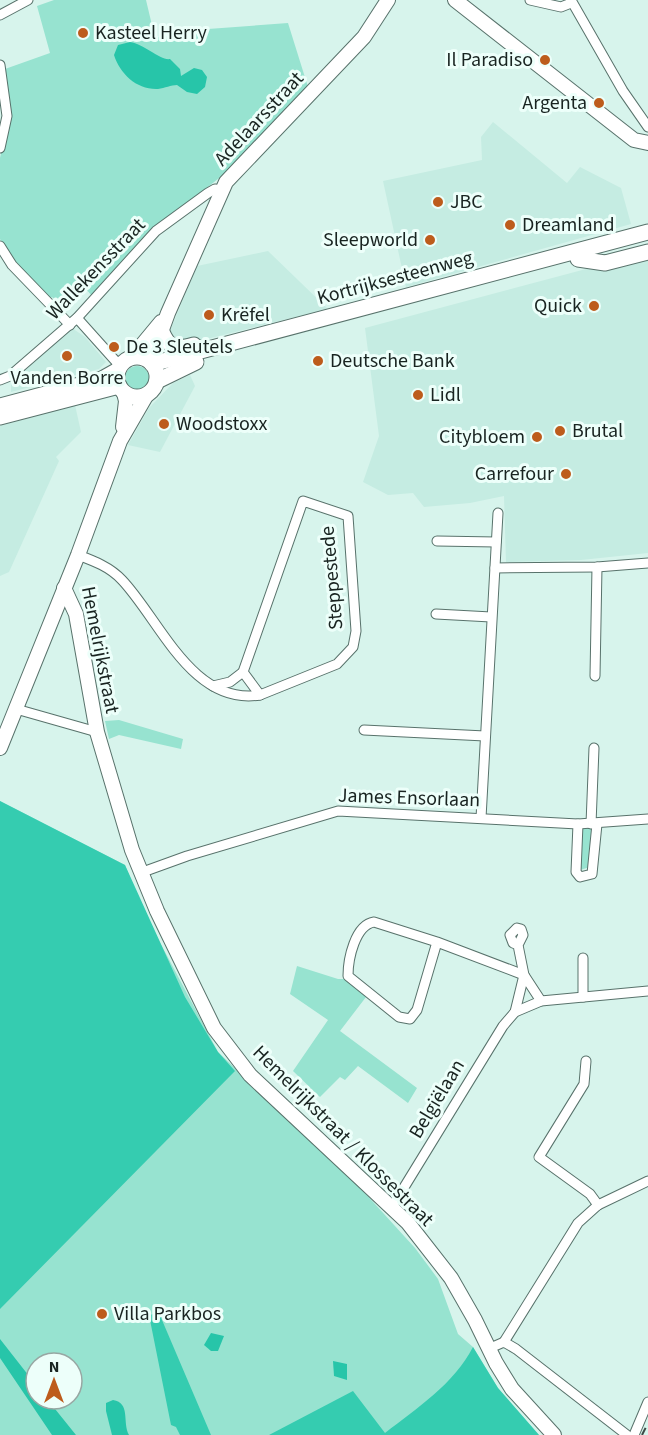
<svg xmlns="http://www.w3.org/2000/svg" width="648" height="1435" font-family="'Source Sans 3',sans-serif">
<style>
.built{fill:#c5ece2}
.green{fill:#97e3d0;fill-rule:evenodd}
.forest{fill:#35ccb0}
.water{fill:#27c5a9}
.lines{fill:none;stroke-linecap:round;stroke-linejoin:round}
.street-casing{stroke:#58726b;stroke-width:11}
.secondary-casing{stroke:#58726b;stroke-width:16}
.primary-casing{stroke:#58726b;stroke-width:17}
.street{stroke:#fff;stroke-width:9}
.secondary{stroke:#fff;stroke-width:14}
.primary{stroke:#fff;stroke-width:15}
.rail{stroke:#3b4945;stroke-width:2;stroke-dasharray:8 8;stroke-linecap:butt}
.poi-dot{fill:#bd5c1c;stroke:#edfffa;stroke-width:2}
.labels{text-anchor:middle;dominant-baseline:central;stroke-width:6;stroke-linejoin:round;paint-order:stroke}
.poi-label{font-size:20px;fill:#192421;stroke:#edfffa;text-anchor:start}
.street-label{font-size:20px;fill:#192421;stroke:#edfffa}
</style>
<rect width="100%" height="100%" fill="#d7f4ec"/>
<g class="built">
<polygon points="493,122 567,183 580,167 621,188 631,224 406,287 383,181 482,160 481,137"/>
<polygon points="268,251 328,309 207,339 182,342 169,333 197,266"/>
<polygon points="648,257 648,553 581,560 506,562 504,496 470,503 424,507 413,493 388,495 363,482 379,436 365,328 586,269 599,269"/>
<polygon points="72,328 85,337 106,362 99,369 11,392 11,382"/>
<polygon points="190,375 195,386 160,452 128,445 149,408 173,383"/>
<polygon points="75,405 81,432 56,457 59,461 9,572 0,576 0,426"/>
</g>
<g class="green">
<polygon points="54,0 146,0 155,38 208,29 288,23 308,87 223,175 157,227 92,296 80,282 56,301 52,297 49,299 13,261 0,239 0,158 9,115 5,69 50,53 37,6"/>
<circle cx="137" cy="378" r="12"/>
<polygon points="119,720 183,739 181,749 119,735 109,739 105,721"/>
<path d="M0 801 125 865 146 916 218 1052 354 1181 415 1248 438 1279 458 1334 473 1347 498 1388 539 1435H0ZM36 1363H72V1399H36Z"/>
<polygon points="591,827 590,867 580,870 580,828"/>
<polygon points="297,966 338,979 345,979 366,997 340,1031 417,1088 408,1103 358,1066 345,1080 340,1077 320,1097 293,1071 328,1020 290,994"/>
</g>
<g class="forest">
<polygon points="0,801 125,865 185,997 218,1052 235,1071 0,1309"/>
<polygon points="159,1313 211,1435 180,1435 176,1427 171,1425 149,1315"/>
<path d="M473 1347 498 1388 539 1435H269L353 1391 385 1433C417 1408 454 1384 473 1347Z"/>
</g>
<g class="water">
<path d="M130 42C144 44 161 61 170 59L180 69 181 76 194 68 202 70 207 77 205 87 197 94 187 92 177 85C171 85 165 88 158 89 137 90 120 74 114 55L118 45Z"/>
<polygon points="211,1333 224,1336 218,1351 211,1351 204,1345"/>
<polygon points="0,1339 36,1385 36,1399 47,1399 76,1435 52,1435 0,1358"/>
<polygon points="333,1361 347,1364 347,1380 334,1376"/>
<path d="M113 1400C131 1403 122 1422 129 1435H112L106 1411V1403Z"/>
</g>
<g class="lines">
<g class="street-casing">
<g id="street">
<polyline points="530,0 561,7 571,3"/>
<polyline points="571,0 623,91 648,127"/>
<polyline points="0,15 28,0"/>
<polyline points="0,65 7,116 0,148"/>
<polyline points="0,246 12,265 70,325"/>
<polyline points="77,318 120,366"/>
<polyline points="0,380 10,376 77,318 156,231 208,193 215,189 221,190"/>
<polyline points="437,541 496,542"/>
<path d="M78 555C94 561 110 567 122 580 160 620 192 706 260 695L243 672"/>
<polyline points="495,568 597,567 648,563"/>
<polyline points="436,614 491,617"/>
<polyline points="595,676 597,567"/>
<polyline points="213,686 230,682 243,672 303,501 348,516 356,631 353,647 337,664 260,695"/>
<polyline points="16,709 97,732"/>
<polyline points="364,730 485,736"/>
<polyline points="481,818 498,513"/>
<polyline points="578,824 576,872 580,877 592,874 597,824"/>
<polyline points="591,824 594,748"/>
<polyline points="140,873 187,856 338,811 578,824 648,819"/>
<path d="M437 942 417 1010 410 1019 399 1017 348 976C348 959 355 925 374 922L437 942 524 975"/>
<polyline points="518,945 523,935 521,929 517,928 510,935 513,943 518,945 524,975 541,1001"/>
<polyline points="583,958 583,997"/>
<polyline points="515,1012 524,975"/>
<polyline points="586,1061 584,1084 539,1157 590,1194 598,1205"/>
<polyline points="392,1207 503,1026 515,1012 541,1001 648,991"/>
<polyline points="504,1342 578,1223 598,1205 648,1181"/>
<polyline points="488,1349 504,1342 516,1349 627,1435"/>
<polyline points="634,1435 648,1402"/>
</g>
</g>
<g class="secondary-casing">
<g id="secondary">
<polyline points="455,0 634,140 648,143"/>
<polyline points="132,357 161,322"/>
<polyline points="150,362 168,313 226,182 364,37 388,0"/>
<polyline points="123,427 126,401 124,393"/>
<polyline points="64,588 76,614 97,732 132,850 157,911 214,1028 250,1075 408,1223 451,1278 475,1320 496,1363 512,1389 554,1435"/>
<polyline points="0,748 78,555 120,441 146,396"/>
</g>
</g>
<g class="primary-casing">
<g id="primary">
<polyline points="578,259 605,263 648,252"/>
<path d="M162 332C169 349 177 350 194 345"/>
<circle cx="137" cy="377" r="20"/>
<polyline points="152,364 648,232"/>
<polyline points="157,381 196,362"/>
<polyline points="0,406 102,379 118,370"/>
<polyline points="0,417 119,386"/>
</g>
</g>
<use href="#street" class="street"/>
<use href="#secondary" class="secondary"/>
<use href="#primary" class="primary"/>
<polyline class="rail" points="642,1435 648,1423"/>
</g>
<g class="poi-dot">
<circle cx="83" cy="33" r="6"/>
<circle cx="545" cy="60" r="6"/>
<circle cx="599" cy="103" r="6"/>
<circle cx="438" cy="202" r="6"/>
<circle cx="510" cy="225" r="6"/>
<circle cx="430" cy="240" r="6"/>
<circle cx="594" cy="306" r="6"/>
<circle cx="209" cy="315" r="6"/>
<circle cx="114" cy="347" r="6"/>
<circle cx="67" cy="356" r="6"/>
<circle cx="318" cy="361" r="6"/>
<circle cx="418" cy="395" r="6"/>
<circle cx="164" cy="424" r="6"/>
<circle cx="560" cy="431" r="6"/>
<circle cx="537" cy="437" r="6"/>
<circle cx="566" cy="474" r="6"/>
<circle cx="102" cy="1314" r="6"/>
</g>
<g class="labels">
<g class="poi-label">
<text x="95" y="33">Kasteel Herry</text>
<text x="533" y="60" text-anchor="end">Il Paradiso</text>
<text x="587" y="103" text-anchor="end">Argenta</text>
<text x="450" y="202">JBC</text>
<text x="522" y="225">Dreamland</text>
<text x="418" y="240" text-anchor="end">Sleepworld</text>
<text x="582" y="306" text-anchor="end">Quick</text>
<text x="221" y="315">Krëfel</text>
<text x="126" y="347">De 3 Sleutels</text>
<text x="330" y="361">Deutsche Bank</text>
<text x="67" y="378" text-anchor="middle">Vanden Borre</text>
<text x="430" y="395">Lidl</text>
<text x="176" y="424">Woodstoxx</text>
<text x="572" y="431">Brutal</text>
<text x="525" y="437" text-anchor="end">Citybloem</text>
<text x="554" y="474" text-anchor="end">Carrefour</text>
<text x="114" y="1314">Villa Parkbos</text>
</g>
<g class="street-label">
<text transform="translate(259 119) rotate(-47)">Adelaarsstraat</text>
<text transform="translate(96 269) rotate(-46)">Wallekensstraat</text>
<text transform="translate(395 278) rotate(-15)">Kortrijksesteenweg</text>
<text transform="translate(332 578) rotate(-95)">Steppestede</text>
<text transform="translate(100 650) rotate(79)">Hemelrijkstraat</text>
<text transform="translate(409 798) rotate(2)">James Ensorlaan</text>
<text transform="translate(437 1099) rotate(-59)">Belgiëlaan</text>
<text transform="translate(343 1136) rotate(45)">Hemelrijkstraat / Klossestraat</text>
</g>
</g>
<g transform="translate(54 1381)"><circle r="28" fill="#edfffa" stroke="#98a7a3" stroke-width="1.5"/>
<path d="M0-4.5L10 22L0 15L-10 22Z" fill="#bd5c1c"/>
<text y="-9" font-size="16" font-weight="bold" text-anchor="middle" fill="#192421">N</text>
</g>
</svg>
